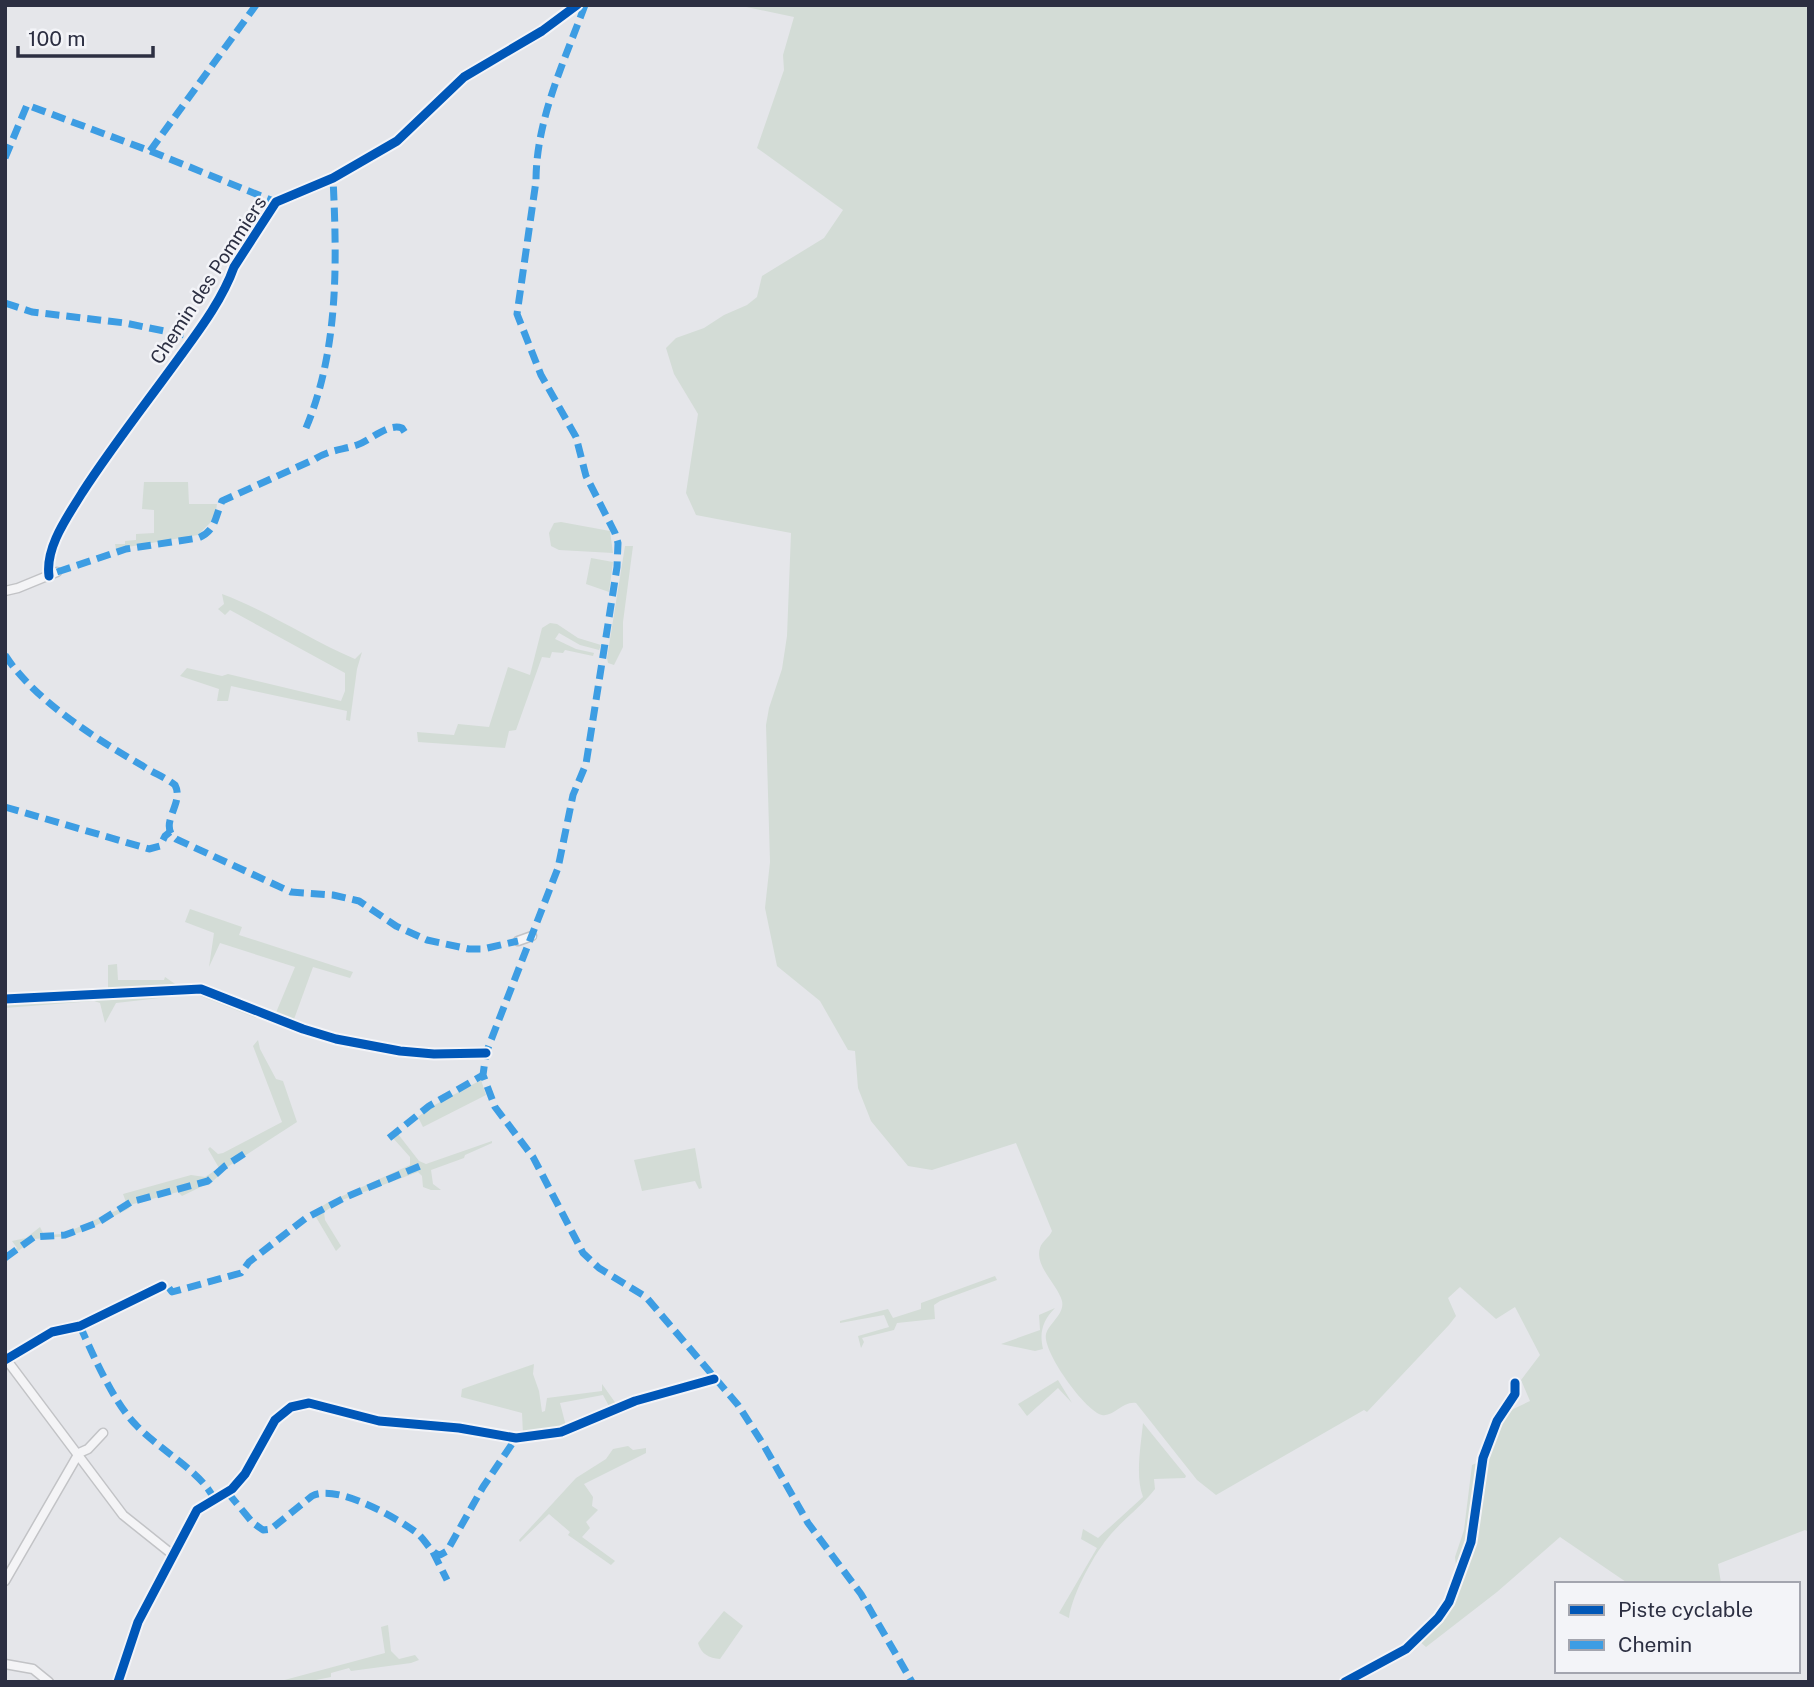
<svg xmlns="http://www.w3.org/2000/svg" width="1814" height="1687" font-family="'Public Sans',sans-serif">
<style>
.green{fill:#d3dcd6}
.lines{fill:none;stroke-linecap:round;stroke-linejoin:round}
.minor-casing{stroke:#c2c3c6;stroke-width:11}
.minor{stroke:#f4f4f6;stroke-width:8}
.quiet{stroke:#3d9de3;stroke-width:7;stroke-dasharray:14 7;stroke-linecap:butt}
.cycleway-casing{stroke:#f3f4f8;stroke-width:13}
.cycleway{stroke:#0057b8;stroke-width:9}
.labels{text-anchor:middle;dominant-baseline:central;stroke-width:5;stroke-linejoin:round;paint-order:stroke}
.street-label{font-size:19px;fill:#2c2f42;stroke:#f3f4f8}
</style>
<rect width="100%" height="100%" fill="#e5e6ea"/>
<g class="green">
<path d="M737 5H1809V1532L1805 1530 1718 1564 1721 1583 1724 1584H1629L1560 1537 1497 1592 1426 1647 1420 1642 1442 1619 1459 1590 1481 1517 1482 1493 1489 1456 1502 1424 1509 1411 1530 1401 1521 1380 1540 1355 1515 1307 1496 1319 1460 1287 1448 1298 1456 1316 1449 1325 1367 1412 1364 1410 1216 1495 1197 1480 1136 1403C1122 1401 1114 1417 1102 1415 1085 1411 1042 1351 1046 1334 1049 1323 1065 1314 1062 1301 1058 1285 1034 1266 1040 1248 1042 1241 1049 1238 1052 1231L1016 1143 932 1170 908 1166 871 1121 858 1088 855 1051 848 1050 820 1001 777 966 765 908 770 862 766 725 769 708 782 669 787 636 791 533 696 515 686 493 698 414 674 374 666 348 676 338 704 328 724 315 747 305 757 297 762 276 824 238 843 210 757 148 784 70 783 55 794 17Z"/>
<polygon points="144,482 188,482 189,504 217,504 215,518 198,535 116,549 115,544 125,544 125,541 136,540 136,534 154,533 154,510 142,509"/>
<polygon points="561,522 610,531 613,553 559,550 551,546 549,533 554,523"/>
<polygon points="625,546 633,546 623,622 623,647 614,665 608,663 607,658"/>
<polygon points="591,558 613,562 609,592 586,584"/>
<path d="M222 594C268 611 310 640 355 659L362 652 357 669 350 721 346 720 347 711 231 686 228 701H217L219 689 180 676 187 668 222 676 228 674 341 701 345 691V673L230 610 225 615 218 609 224 604Z"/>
<polygon points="550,623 557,624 578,638 601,645 599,650 580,645 559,633 555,639 576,649 594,653 593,656 565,650 563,653 552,652 550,658 542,657 516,730 509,731 505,748 418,742 417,732 454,735 458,724 489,727 508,667 530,675 542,628"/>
<polygon points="190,909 242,927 239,935 353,972 350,978 313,967 293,1022 275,1015 295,967 220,943 209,967 214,933 185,922"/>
<polygon points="117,964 118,980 164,980 165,977 178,986 108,990 108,965"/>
<polygon points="200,991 256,1015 256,1018 195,994 116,1003 105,1023 100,1003 94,1001 5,1008 5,1002"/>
<polygon points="258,1040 260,1049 276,1079 283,1081 297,1122 229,1166 213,1181 182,1196 178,1192 133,1204 128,1209 89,1229 69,1236 34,1239 5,1261 5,1255 17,1248 12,1241 26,1238 40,1227 44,1235 63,1234 124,1207 126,1202 123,1194 191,1175 205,1177 219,1168 208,1149 210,1147 218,1154 223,1153 282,1122 253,1046"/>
<polygon points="481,1080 486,1095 423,1127 418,1117 429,1108"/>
<polygon points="398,1134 419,1161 426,1164 492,1141 492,1143 465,1155 464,1158 431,1170 433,1184 441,1190 431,1190 423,1187 422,1176 418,1172 342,1200 324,1212 325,1220 341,1246 336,1251 313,1212 327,1203 410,1165 410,1157 393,1138"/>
<polygon points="695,1148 702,1188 699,1189 695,1181 642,1191 634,1160"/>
<polygon points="995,1276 997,1280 940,1301 934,1305 935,1319 897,1323 894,1330 862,1338 864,1342 861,1348 858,1336 889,1327 884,1315 840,1323 840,1321 888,1309 893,1318 921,1309 921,1303"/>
<path d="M1055 1308C1043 1320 1039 1332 1043 1349L1035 1351 1001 1344 1040 1330 1039 1315Z"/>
<polygon points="534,1364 533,1374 539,1391 542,1412 545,1411 547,1398 602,1391 602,1384 617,1405 610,1408 603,1395 560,1403 566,1426 523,1434 522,1413 461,1397 462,1389"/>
<polygon points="1058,1380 1072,1403 1058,1388 1027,1416 1018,1404"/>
<path d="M1143 1423 1186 1476 1185 1478 1154 1479 1155 1489 1150 1495C1138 1509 1123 1520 1111 1534 1095 1552 1072 1594 1069 1618L1059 1613 1097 1548 1081 1539 1083 1529 1098 1538 1143 1497C1135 1476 1141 1445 1143 1423Z"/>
<polygon points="628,1446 633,1450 646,1448 646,1453 584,1484 593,1497 592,1506 598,1510 586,1522 590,1528 582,1537 615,1561 611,1565 568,1535 570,1532 549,1514 520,1542 519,1540 576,1478 606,1459 613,1449"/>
<polygon points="1479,1462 1471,1531 1457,1574 1455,1557 1464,1530 1472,1465"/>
<path d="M724 1611 743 1626 720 1659C709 1658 701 1654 698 1643Z"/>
<polygon points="388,1625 391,1651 399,1659 415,1655 419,1660 411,1663 351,1671 349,1668 331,1673 331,1677 306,1682 277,1682 385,1653 381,1627"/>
</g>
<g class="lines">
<g class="minor-casing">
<g id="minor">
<path d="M49 576C45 547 68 516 82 493 111 448 144 406 176 362 197 333 222 301 234 267L276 202 333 178 397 141 464 77 542 31 577 5"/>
<polyline points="5,591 18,588 57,572"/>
<polyline points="518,941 532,936"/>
<polyline points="5,999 201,989 303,1029 336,1039 400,1051 434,1054 486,1053"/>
<polyline points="6,1359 123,1515 173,1555"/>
<polyline points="5,1360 52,1332 80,1326 162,1286"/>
<polyline points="5,1581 79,1453 88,1449 103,1433"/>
<polyline points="5,1664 33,1669 49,1682"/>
<polyline points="118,1682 138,1622 197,1510 232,1489 245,1474 275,1420 291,1407 309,1403 379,1421 459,1428 516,1438 561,1432 635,1401 714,1379"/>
<polyline points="1345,1682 1406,1649 1438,1618 1449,1602 1471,1542 1483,1458 1497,1421 1515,1394 1515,1383"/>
</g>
</g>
<use href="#minor" class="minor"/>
<g class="quiet">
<path d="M585 5C564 62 536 120 536 181L517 314 541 375 576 437 586 476 615 533 618 543 617 567 586 764 573 795 558 868 486 1053 483 1075 495 1107 533 1157 583 1253 599 1268 646 1297 738 1405 763 1444 808 1523 861 1594 912 1682"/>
<polyline points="150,151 256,5"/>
<polyline points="5,158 27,105 150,151 276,202"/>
<polyline points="5,303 32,312 125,323 194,337"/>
<path d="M306 428C339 349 337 262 333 178"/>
<path d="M57 572 126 549 198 538C216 531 215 517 222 501L315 459C329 450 342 450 357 445 371 440 388 423 402 428L408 437"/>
<path d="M5 655C34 700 96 739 143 766 153 773 165 777 175 785 185 804 157 824 176 839L291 892 333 895 359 901 396 926 427 940 469 949H483L518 941"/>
<polyline points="5,807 149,849 160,846 165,836 170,832"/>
<polyline points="389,1138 429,1106 483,1075"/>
<polyline points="5,1258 34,1237 65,1235 97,1223 131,1202 208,1181 225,1166 247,1152"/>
<polyline points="169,1288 172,1292 241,1273 249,1262 306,1218 346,1197 420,1166"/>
<path d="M80 1326C93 1355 114 1403 136 1425 157 1448 203 1473 214 1499"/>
<path d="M228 1493 253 1523 263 1530 271 1529 312 1496C336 1483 397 1518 417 1533 426 1540 430 1553 440 1555L447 1551 483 1487 516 1438"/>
<polyline points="433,1552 447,1580"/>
</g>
<g class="cycleway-casing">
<g id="cycleway">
<path d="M49 576C45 547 68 516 82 493 111 448 144 406 176 362 197 333 222 301 234 267L276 202 333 178 397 141 464 77 542 31 577 5"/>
<polyline points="5,999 201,989 303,1029 336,1039 400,1051 434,1054 486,1053"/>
<polyline points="5,1360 52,1332 80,1326 162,1286"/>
<polyline points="118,1682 138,1622 197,1510 232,1489 245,1474 275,1420 291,1407 309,1403 379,1421 459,1428 516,1438 561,1432 635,1401 714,1379"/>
<polyline points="1345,1682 1406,1649 1438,1618 1449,1602 1471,1542 1483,1458 1497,1421 1515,1394 1515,1383"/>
</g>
</g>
<use href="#cycleway" class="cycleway"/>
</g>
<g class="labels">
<g class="street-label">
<text transform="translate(208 280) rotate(-57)">Chemin des Pommiers</text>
</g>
</g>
<rect width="1814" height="1687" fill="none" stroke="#2c2f42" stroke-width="14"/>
<rect x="1555" y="1582" width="245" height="91" fill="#f3f4f8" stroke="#a3a5af" stroke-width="2"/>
<rect x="1569" y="1605" width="35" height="10" fill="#0057b8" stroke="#a3a5af" stroke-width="2"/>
<text x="1618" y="1617" font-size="21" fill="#2c2f42">Piste cyclable</text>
<rect x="1569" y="1640" width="35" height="10" fill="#3d9de3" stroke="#a3a5af" stroke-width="2"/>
<text x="1618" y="1652" font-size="21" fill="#2c2f42">Chemin</text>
<path d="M18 46v10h135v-10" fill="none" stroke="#2c2f42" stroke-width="3.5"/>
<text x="28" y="46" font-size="21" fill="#2c2f42" stroke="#f3f4f8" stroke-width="5" paint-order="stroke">100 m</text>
</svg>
